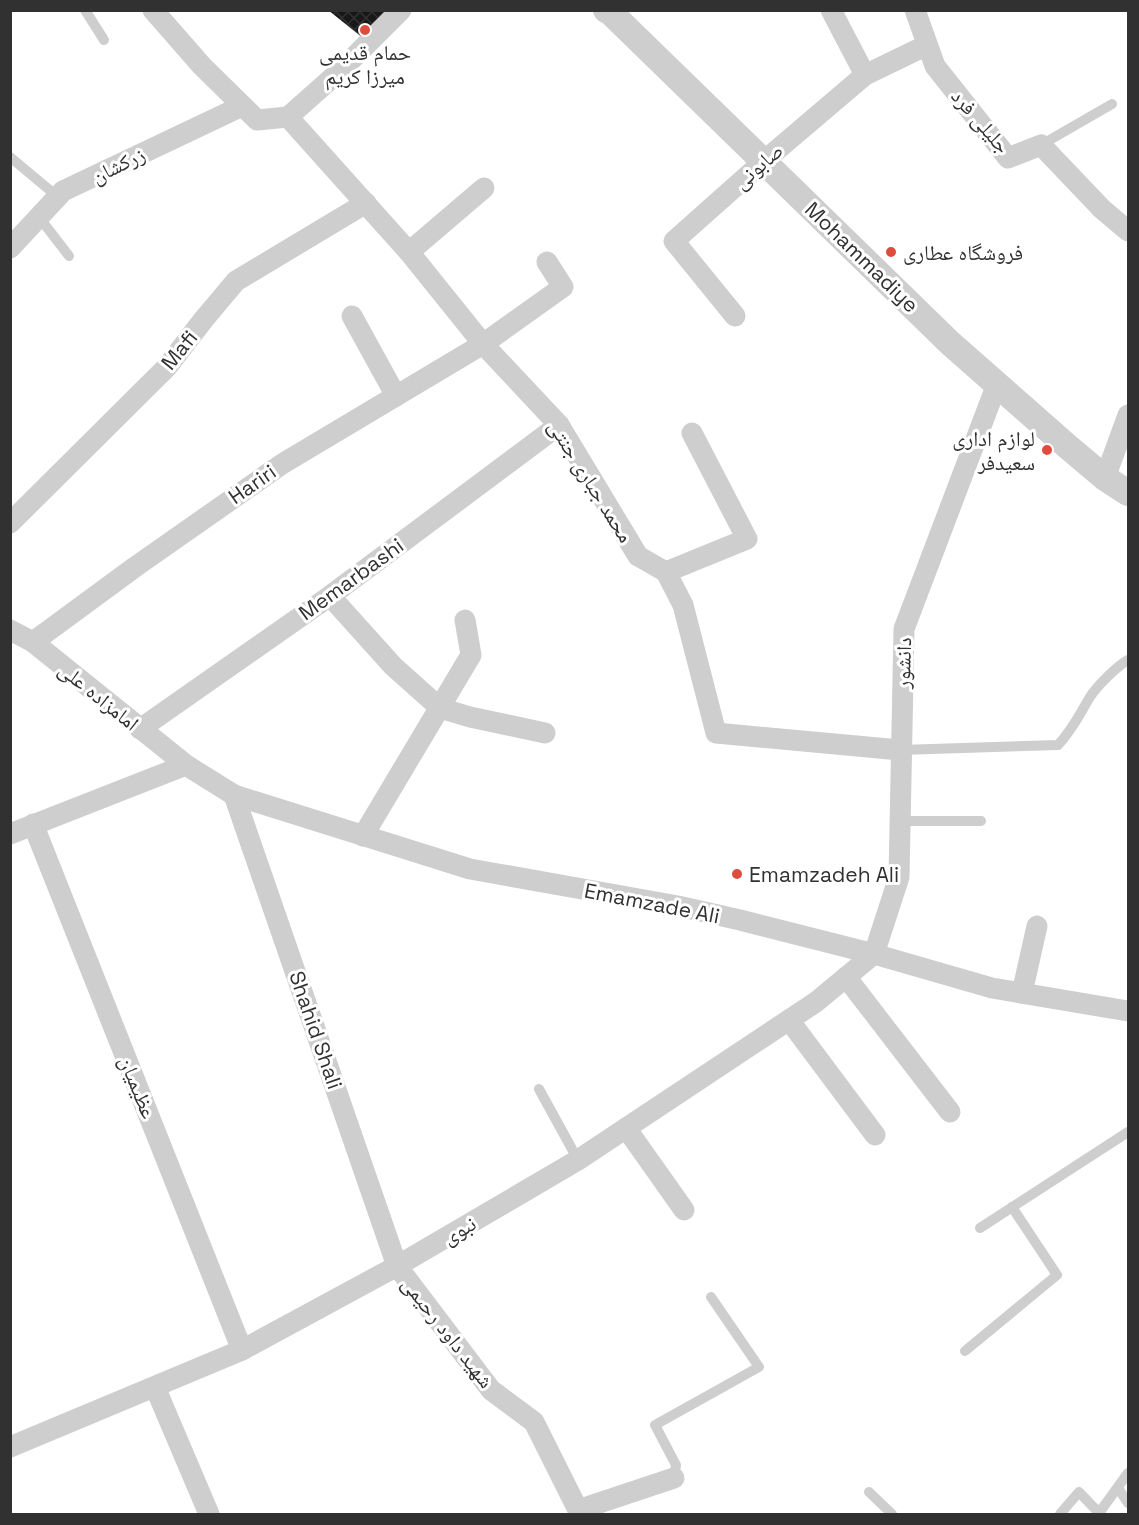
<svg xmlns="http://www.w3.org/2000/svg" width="1139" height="1525" font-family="'Space Grotesk','Noto Naskh Arabic',sans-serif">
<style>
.building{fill:url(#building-cross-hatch)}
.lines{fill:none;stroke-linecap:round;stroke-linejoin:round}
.service{stroke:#cecece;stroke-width:10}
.minor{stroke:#cecece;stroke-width:21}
.tertiary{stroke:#cecece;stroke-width:26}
.poi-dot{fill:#de4c3e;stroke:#fff;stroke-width:2}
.labels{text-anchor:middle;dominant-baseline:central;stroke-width:6;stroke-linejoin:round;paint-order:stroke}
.poi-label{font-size:21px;fill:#313131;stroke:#fff;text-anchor:start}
.street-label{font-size:21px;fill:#313131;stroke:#fff}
</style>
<defs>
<pattern id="building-cross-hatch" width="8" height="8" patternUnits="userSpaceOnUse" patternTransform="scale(1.5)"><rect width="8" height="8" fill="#181818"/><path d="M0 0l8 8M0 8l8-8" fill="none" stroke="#313131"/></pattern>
</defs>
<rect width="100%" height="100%" fill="#fff"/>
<polygon class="building" points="328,10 391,10 368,42"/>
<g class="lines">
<g class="service">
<polyline points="85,10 104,40"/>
<polyline points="1041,145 1112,104"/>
<polyline points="10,157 58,197"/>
<polyline points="39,217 69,256"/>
<path d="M900 750 1058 745C1073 729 1079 715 1090 697 1097 686 1117 666 1128 660"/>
<polyline points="899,821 981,821"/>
<polyline points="539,1089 578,1160"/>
<polyline points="980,1228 1128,1132"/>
<polyline points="965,1351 1057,1275 1012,1207"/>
<polyline points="674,1478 676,1465 655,1425 759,1367 711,1297"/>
<polyline points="1118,1488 1128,1503"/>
<polyline points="869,1492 892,1514"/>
<polyline points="1060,1514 1079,1492 1099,1513 1128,1473"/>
</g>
<g class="minor">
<polyline points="153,10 202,66 257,120 288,117"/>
<polyline points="831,10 865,75"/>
<polyline points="915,10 935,66 1008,158 1041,145 1102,209 1128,231"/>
<polyline points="288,117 409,252 483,344 559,425 638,556 666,572 683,605 716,733 900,750"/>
<polyline points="288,117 342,69 401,10"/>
<polyline points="10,248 63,191 242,106"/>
<polyline points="409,252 484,188"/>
<polyline points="352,316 396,396"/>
<polyline points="735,316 674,241 764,161 865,75 927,45"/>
<polyline points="1105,478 1128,415"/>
<polyline points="10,523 167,367 204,319 236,281 366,203"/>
<polyline points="666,572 747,539 692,433"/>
<polyline points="330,596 393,666 440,708 470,717 545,733"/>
<polyline points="10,630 33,642 186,765 234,795 470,869 678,906 740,920 874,954 992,988 1128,1011"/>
<polyline points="33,642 135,567 282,464 483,344 563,287 547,262"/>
<polyline points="140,729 330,596 559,425"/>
<polyline points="234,795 397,1266 491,1390 534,1422 580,1514"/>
<polyline points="33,824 242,1350"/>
<polyline points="10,834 186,765"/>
<polyline points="363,836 471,655 465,620"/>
<polyline points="846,977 950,1112"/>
<polyline points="1022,993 1037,926"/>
<polyline points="789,1020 875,1135"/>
<polyline points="626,1128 684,1210"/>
<polyline points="155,1387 209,1514"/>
<polyline points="10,1447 242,1350 397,1266 578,1160 816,1002 874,954 899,877 904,629 997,384"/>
<polyline points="578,1510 674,1478"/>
</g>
<polyline class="tertiary" points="606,10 610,12 950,343 1067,446 1105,478 1128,493"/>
</g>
<g class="poi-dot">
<circle cx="365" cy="30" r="6"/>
<circle cx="891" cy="252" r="6"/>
<circle cx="1047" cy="450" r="6"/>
<circle cx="737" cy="874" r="6"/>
</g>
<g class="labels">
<g class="poi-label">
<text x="365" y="52" text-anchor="middle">حمام قدیمی<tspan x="365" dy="24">میرزا کریم</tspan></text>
<text x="903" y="252">فروشگاه عطاری</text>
<text x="1035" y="438" text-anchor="end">لوازم ادارى<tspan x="1035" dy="24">سعيدفر</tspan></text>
<text x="749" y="874">Emamzadeh Ali</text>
</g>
<g class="street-label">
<text transform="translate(981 121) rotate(49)">جلیلی فرد</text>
<text transform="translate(118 165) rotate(-26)">زرکشان</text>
<text transform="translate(758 166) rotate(-41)">صابونی</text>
<text transform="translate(862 257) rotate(44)">Mohammadiye</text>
<text transform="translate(179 350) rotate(-51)">Mafi</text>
<text transform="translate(591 481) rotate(58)">محمد جباری جنتی</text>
<text transform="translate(252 484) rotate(-35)">Hariri</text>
<text transform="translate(351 579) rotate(-36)">Memarbashi</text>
<text transform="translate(903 663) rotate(-88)">دانشور</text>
<text transform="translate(99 696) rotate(39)">امامزاده علی</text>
<text transform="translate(652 903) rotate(11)">Emamzade Ali</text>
<text transform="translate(316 1030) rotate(71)">Shahid Shali</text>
<text transform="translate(138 1087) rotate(68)">عظیمیان</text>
<text transform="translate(459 1230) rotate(-30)">نبوی</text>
<text transform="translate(448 1332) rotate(52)">شهید داود رحیمی</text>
</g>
</g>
<rect width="1139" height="1525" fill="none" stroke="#313131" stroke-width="24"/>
</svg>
